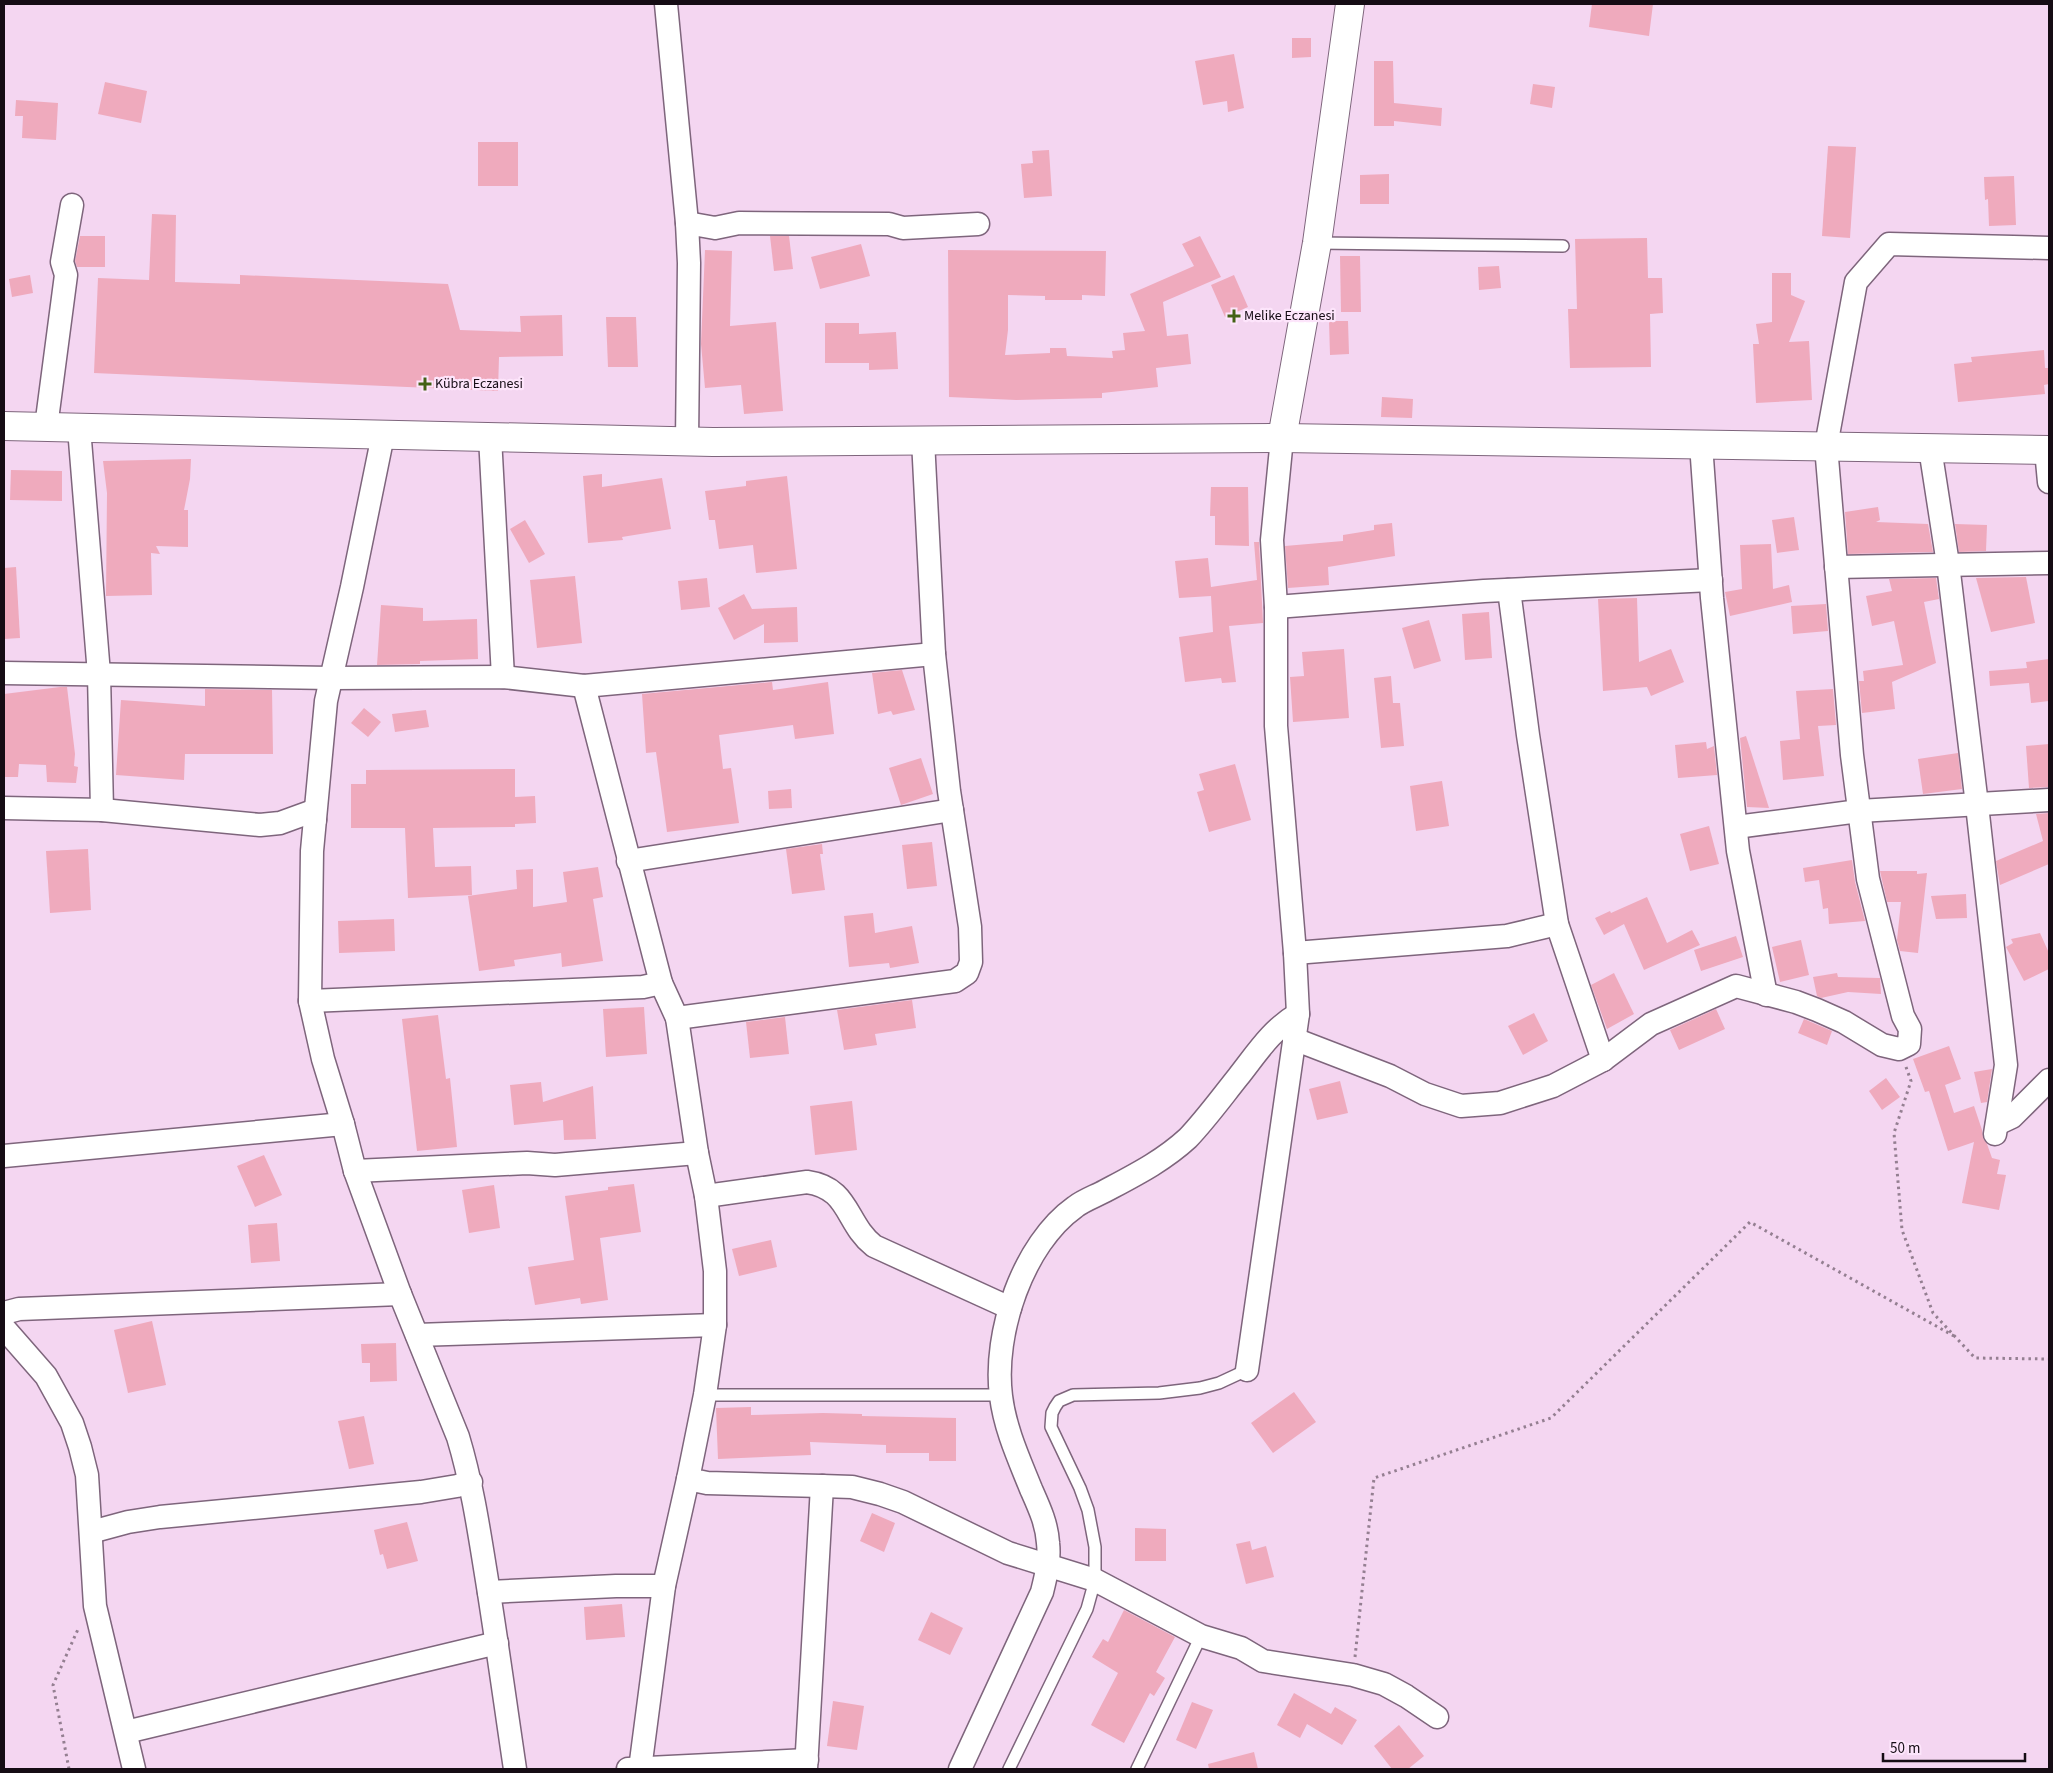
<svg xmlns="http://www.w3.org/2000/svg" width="2053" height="1773" font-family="'Source Sans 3',sans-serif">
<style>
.building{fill:#efaabd}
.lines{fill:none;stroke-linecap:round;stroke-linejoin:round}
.lane-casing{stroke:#7e657c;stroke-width:14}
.street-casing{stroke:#7e657c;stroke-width:25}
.secondary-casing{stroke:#7e657c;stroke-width:30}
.path{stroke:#947f91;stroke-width:3;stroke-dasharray:2.5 4;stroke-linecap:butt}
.lane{stroke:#fff;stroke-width:11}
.street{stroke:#fff;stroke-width:22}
.secondary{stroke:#fff;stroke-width:28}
.poi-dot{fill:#436114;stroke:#fde5fb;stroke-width:2}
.labels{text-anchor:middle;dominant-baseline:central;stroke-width:4.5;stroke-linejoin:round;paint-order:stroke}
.poi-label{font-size:14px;fill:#150c14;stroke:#fde5fb;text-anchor:start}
</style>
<rect width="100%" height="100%" fill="#f4d6f1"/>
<g class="building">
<polygon points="1592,4 1653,4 1649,36 1589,27"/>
<polygon points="1292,38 1311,38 1311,57 1292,58"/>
<polygon points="1234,54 1244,108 1228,112 1227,101 1203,105 1195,61"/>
<polygon points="1374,61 1393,61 1394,103 1442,108 1441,126 1394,121 1394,126 1374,126"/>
<polygon points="105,82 147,91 141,123 98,114"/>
<polygon points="1533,84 1555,87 1552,108 1530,104"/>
<polygon points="16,100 58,103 56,140 22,138 23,116 15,116"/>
<rect x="478" y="142" width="40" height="44"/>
<polygon points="1828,146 1856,147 1850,238 1822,236"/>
<polygon points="1049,150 1052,196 1024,198 1021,164 1033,163 1032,151"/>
<polygon points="1389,174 1389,204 1360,204 1360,175"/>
<polygon points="2014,176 2016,225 1989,226 1988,199 1985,200 1984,177"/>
<polygon points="152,214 176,215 175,282 240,284 240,275 448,284 460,330 521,332 520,316 562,315 563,356 499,357 498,391 94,373 98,278 149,280"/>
<polygon points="80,236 105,236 105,267 77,267 75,261"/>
<polygon points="770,236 789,236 793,269 774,271"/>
<polygon points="1200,236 1221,277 1163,302 1167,336 1188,334 1191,364 1156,368 1158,387 1102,393 1102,398 1016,400 949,397 948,250 1106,251 1105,296 1082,295 1082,300 1045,300 1045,296 1008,295 1008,330 1005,355 1050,353 1050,348 1066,348 1067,356 1113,358 1112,351 1125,350 1123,333 1145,331 1130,294 1194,266 1182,244"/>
<polygon points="1647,238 1648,278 1662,278 1663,313 1650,314 1651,367 1570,368 1568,309 1577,309 1575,239"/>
<polygon points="861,244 870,276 820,289 811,257"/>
<polygon points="705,250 732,251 730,326 776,322 783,411 744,414 741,385 705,388 701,344"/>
<polygon points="1340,256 1360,256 1361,312 1341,312"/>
<polygon points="1499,266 1501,288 1479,290 1478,267"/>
<polygon points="1772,273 1791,273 1791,295 1805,301 1789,342 1809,341 1812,400 1756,403 1753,344 1759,344 1756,324 1772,322"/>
<polygon points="30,275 33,293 12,297 9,279"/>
<polygon points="1234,275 1248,307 1225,317 1211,285"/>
<polygon points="606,317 636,317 638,367 608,367"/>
<polygon points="1329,321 1348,321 1349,354 1330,355"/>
<polygon points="825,323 859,323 859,334 896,332 898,369 869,370 869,363 825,363"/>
<polygon points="2044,350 2045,368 2049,368 2049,384 2044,385 2045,394 1958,402 1954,364 1972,362 1971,357"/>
<polygon points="1382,397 1413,399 1412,418 1381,417"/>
<polygon points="191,459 190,479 184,510 188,510 188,547 156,546 160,554 151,553 152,595 106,596 107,493 103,461"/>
<polygon points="11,470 62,471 62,501 10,500"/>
<polygon points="602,474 602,487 662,478 671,529 622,537 623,540 588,543 583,476"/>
<polygon points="787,476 797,569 756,573 753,545 719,549 715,520 709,520 705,491 746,486 746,481"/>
<polygon points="1211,487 1248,487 1249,546 1215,545 1215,516 1210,516"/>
<polygon points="1878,507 1880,520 1876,522 1928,524 1933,552 1848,554 1845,512"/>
<polygon points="1794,517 1799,550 1777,553 1772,520"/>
<polygon points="525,520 545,554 529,563 510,529"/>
<polygon points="1392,523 1395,556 1328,567 1329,585 1288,588 1285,546 1343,541 1343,535 1374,530 1374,525"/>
<polygon points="1955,524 1987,525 1986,551 1959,552"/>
<polygon points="1254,542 1259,542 1263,623 1229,626 1236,682 1222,683 1221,678 1185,682 1179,637 1213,632 1211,596 1179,598 1175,561 1208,558 1211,587 1257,580"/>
<polygon points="1771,544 1773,589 1789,585 1792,602 1730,616 1725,592 1742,589 1740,545"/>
<polygon points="16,567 20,638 4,639 4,568"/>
<polygon points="575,576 582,643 537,648 530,580"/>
<polygon points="2026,577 2035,623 1991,632 1976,578"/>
<polygon points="707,578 710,607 681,610 678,581"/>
<polygon points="1936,578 1939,599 1924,602 1936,663 1892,682 1895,709 1862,713 1859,681 1864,681 1863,671 1903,665 1894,621 1872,626 1866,596 1892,591 1889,579"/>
<polygon points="744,594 752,609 797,607 798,642 764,643 764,624 734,640 718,608"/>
<polygon points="1637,598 1639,662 1671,649 1684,682 1651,696 1647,687 1603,691 1598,599"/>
<polygon points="1826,604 1828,631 1793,634 1791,606"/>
<polygon points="381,605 423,608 423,621 477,619 478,659 420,661 420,664 377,665"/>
<polygon points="1489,612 1492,658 1465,660 1462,614"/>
<polygon points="1429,620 1441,661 1414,669 1402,628"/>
<polygon points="1344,649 1349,718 1293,722 1290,677 1304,676 1302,652"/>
<polygon points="2049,659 2049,701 2031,703 2029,683 1990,686 1989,671 2027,668 2026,662"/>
<polygon points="902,670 915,710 893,715 891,711 878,714 872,673"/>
<polygon points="1391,676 1393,703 1400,703 1404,746 1381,748 1374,678"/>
<polygon points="772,682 773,690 828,682 834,734 795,739 793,725 719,735 723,769 731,768 739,823 667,832 656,752 646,753 642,694"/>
<polygon points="60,687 67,687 75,754 74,766 78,767 76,783 47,782 46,765 19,764 18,777 4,777 4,694"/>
<polygon points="205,689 272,690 273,754 185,754 184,780 116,775 121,700 205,706"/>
<polygon points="1833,689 1836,725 1818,726 1824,776 1783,780 1780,741 1800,739 1796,691"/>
<polygon points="364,708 381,722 368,737 351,723"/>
<polygon points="426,710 429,727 395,732 392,714"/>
<polygon points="1746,736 1769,808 1747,807 1740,738"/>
<polygon points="1706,742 1707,749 1714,746 1717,775 1678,778 1675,745"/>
<polygon points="2049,744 2049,787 2029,788 2026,746"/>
<polygon points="1958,753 1962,789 1923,794 1918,759"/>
<polygon points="921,758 933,794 901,805 889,768"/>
<polygon points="1235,764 1251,820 1209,832 1197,792 1204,790 1199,774"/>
<polygon points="515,769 515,797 535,796 536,823 515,824 515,827 433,828 435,867 471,866 472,895 408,898 405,828 351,828 351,784 366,784 366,770"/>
<polygon points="1442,781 1449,826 1416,831 1410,786"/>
<polygon points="791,789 792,808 769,809 768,791"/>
<polygon points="2049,813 2049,864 2000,885 1996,861 2043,841 2036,814"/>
<polygon points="1709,826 1719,864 1690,871 1680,834"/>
<polygon points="932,842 937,886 907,889 902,845"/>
<polygon points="822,844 823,854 820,854 825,890 792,894 786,849"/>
<polygon points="88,849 91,910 50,913 46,851"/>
<polygon points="1852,860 1855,882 1865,921 1829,924 1828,908 1823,909 1819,880 1805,882 1803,868"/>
<polygon points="598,867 603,897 593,899 603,961 562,967 561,953 514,960 515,966 479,971 468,896 517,889 516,870 533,869 533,907 567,902 563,872"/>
<polygon points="1880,871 1917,871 1917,874 1927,873 1918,953 1900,951 1897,940 1901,902 1887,902"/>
<polygon points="1966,894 1967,918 1936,919 1931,896"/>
<polygon points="1647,897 1667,943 1692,930 1700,945 1644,970 1624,924 1604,935 1595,918 1610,911 1611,913"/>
<polygon points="873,913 875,933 912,926 919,963 890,968 889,963 849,967 844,916"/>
<polygon points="394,919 395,951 339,953 338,921"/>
<polygon points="2040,933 2049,953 2049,969 2024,981 2006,947 2013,943 2011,939"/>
<polygon points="1736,936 1743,957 1701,971 1694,950"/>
<polygon points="1801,940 1809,975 1780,982 1772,947"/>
<polygon points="1614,973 1634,1014 1607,1029 1591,985"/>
<polygon points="1837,973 1838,977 1880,978 1881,994 1848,992 1821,998 1817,996 1813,977"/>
<polygon points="912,1000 916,1028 875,1034 877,1045 844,1050 837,1010"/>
<polygon points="644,1007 647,1054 606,1057 603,1009"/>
<polygon points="1716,1009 1725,1029 1679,1050 1670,1030"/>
<polygon points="1534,1013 1548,1041 1523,1055 1508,1026"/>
<polygon points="438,1015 446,1079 450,1078 457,1147 417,1151 402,1019"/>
<polygon points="785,1017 789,1054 750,1058 746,1022"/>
<polygon points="1804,1019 1832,1031 1827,1045 1798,1033"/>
<polygon points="1949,1046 1961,1079 1945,1085 1954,1113 1974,1106 1982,1130 1983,1138 1987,1144 1992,1158 2000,1160 1997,1174 2006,1175 1999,1210 1962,1203 1974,1142 1948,1151 1929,1091 1925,1092 1913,1059"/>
<polygon points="1992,1069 1987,1102 1981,1103 1974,1072"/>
<polygon points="1886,1078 1900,1097 1882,1110 1869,1091"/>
<polygon points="1340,1081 1348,1113 1317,1120 1309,1089"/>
<polygon points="541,1082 543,1102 593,1086 596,1139 564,1140 563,1120 514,1125 510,1085"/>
<polygon points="852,1101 857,1150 815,1155 810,1106"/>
<polygon points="264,1155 282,1195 255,1207 237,1166"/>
<polygon points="634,1184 641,1232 600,1238 608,1300 581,1304 580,1298 535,1305 528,1267 574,1260 565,1196 608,1190 608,1187"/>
<polygon points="494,1185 500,1228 469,1233 462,1190"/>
<polygon points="277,1223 280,1261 251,1263 248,1225"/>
<polygon points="771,1240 777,1267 739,1276 732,1249"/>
<polygon points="152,1321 166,1385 128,1393 114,1330"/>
<polygon points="396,1343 397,1381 370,1382 370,1363 362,1363 361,1344"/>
<polygon points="1294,1392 1316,1422 1273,1453 1251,1423"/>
<polygon points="751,1407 751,1415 823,1413 862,1414 862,1416 956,1418 956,1461 929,1461 929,1453 886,1453 886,1445 810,1442 811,1455 718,1459 716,1408"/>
<polygon points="364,1416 374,1464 349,1469 338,1421"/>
<polygon points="872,1513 895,1523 884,1552 860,1541"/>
<polygon points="407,1522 418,1561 387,1569 383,1554 380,1555 374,1530"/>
<polygon points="1135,1528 1166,1529 1166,1561 1135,1561"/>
<polygon points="1250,1541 1252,1550 1266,1546 1274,1577 1246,1584 1236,1544"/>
<polygon points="622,1604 625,1637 586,1640 584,1607"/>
<polygon points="1124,1610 1175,1637 1156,1672 1165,1678 1154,1696 1150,1693 1124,1743 1091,1725 1118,1673 1092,1657 1103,1639 1108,1642"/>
<polygon points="931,1612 963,1628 950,1655 918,1640"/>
<polygon points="1294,1693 1331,1714 1335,1707 1357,1720 1342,1745 1307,1724 1300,1738 1277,1725"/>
<polygon points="833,1701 864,1706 857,1750 827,1746"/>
<polygon points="1192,1702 1213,1710 1196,1749 1176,1740"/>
<polygon points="1399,1725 1424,1756 1408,1769 1392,1769 1374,1746"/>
<polygon points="1254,1752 1258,1769 1209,1769 1208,1764"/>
</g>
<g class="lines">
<g class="lane-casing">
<g id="lane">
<polyline points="1317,243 1563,246"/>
<polyline points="705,1395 1001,1395"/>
<polyline points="1009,1769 1087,1609 1095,1580 1095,1547 1088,1510 1080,1488 1051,1427 1052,1413 1055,1407 1059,1401 1073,1395 1159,1393 1200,1388 1219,1383 1247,1370"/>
<polyline points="1137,1769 1201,1636"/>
</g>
</g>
<g class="street-casing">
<g id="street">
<polyline points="666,4 687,223"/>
<polyline points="46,427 66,275 62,262 72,205"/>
<polyline points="79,428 99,674 102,810"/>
<path d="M383 435 352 587 326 701 312 851 310 1001 323 1059 343 1124 355 1171 400 1294 458 1437C471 1480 478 1524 485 1568 496 1635 505 1702 515 1769"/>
<polyline points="490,437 503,677"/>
<polyline points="687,441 689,263 687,223 715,228 739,223 889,224 903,228 978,224"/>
<polyline points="1701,444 1712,598 1738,851 1766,995"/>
<polyline points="1930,448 1948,564 1977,805 2006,1065 1995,1134"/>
<polyline points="2046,450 2049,482"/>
<polyline points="1836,567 2049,563"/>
<polyline points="1509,590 1528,735 1557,924 1603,1060"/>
<polyline points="1276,607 1484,591 1711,580"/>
<polyline points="4,673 331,678 503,677 584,686 934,654"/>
<polyline points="584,686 661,983 677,1018 697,1153 706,1196 715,1271 715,1325 705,1395 688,1479 707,1483 822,1486 852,1487 880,1494 903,1502 1008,1553 1095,1580 1201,1636 1241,1648 1263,1661 1353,1675 1384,1684 1406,1696 1437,1717"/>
<polyline points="4,808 102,810 260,825 280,823 313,811 315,820"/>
<polyline points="1736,827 1859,811 2049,800"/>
<polyline points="628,861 952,810"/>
<polyline points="1295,953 1507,936 1557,924"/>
<polyline points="310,1001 643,987 661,983"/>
<polyline points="677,1018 955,981 967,973 971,962 970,927 949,791 934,654 923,440"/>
<polyline points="1294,1039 1390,1076 1425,1094 1461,1106 1500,1103 1553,1086 1603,1060 1651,1024 1736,986 1796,1002 1817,1010 1844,1022 1882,1045 1899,1049 1909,1044 1910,1029 1903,1016 1868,879 1852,755 1826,446 1856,282 1889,244 2049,248"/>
<polyline points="1997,1124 2012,1117 2049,1080"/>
<polyline points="4,1156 343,1124"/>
<polyline points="355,1171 527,1163 555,1165 697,1153"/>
<path d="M706 1196 807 1182C850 1188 845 1223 874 1246L1010 1308"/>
<polyline points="4,1313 19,1309 400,1294"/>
<polyline points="4,1328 46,1376 72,1423 80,1447 87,1475 95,1606 134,1769"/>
<polyline points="417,1335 715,1325"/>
<polyline points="1247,1370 1298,1014 1295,953 1276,726 1276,607 1272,540 1282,438"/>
<polyline points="91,1532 128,1522 160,1517 421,1492 457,1486 471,1482"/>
<polyline points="489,1592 616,1586 664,1586"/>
<polyline points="126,1732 497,1643"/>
<polyline points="628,1769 807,1760"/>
<polyline points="640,1769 664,1586 688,1479"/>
<polyline points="806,1769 822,1486"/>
<path d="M960 1769 1042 1592C1046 1576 1050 1560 1048 1543 1047 1524 1039 1507 1031 1489 1019 1459 1005 1429 1001 1396 993 1333 1023 1244 1075 1207 1084 1200 1096 1196 1105 1191 1135 1175 1163 1161 1188 1138 1206 1119 1222 1097 1238 1077 1257 1053 1271 1030 1298 1014"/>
</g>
</g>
<g class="secondary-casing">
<g id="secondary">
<polyline points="4,426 713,442 1282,438 2049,450"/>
<polyline points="1282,438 1317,243 1350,4"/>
</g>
</g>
<g class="path">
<polyline points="1906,1067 1911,1081 1894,1133 1902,1230 1933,1313 1975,1358 2049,1359"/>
<polyline points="1355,1657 1374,1478 1551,1418 1750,1222 1954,1336"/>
<polyline points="69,1769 53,1685 79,1627"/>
</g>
<use href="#lane" class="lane"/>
<use href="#street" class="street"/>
<use href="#secondary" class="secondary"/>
</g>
<g class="poi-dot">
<path d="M1231.5 308.5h5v5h5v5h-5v5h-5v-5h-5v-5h5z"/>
<path d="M422.5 376.5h5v5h5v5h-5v5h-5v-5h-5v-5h5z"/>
</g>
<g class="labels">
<g class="poi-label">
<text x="1244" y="316">Melike Eczanesi</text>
<text x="435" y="384">Kübra Eczanesi</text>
</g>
</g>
<rect width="2053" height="1773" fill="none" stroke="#150c14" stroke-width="10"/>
<path d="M1883 1753v8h142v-8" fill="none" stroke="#150c14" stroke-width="2.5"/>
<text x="1890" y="1753" font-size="15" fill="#150c14" stroke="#fde5fb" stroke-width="4" paint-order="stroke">50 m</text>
</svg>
